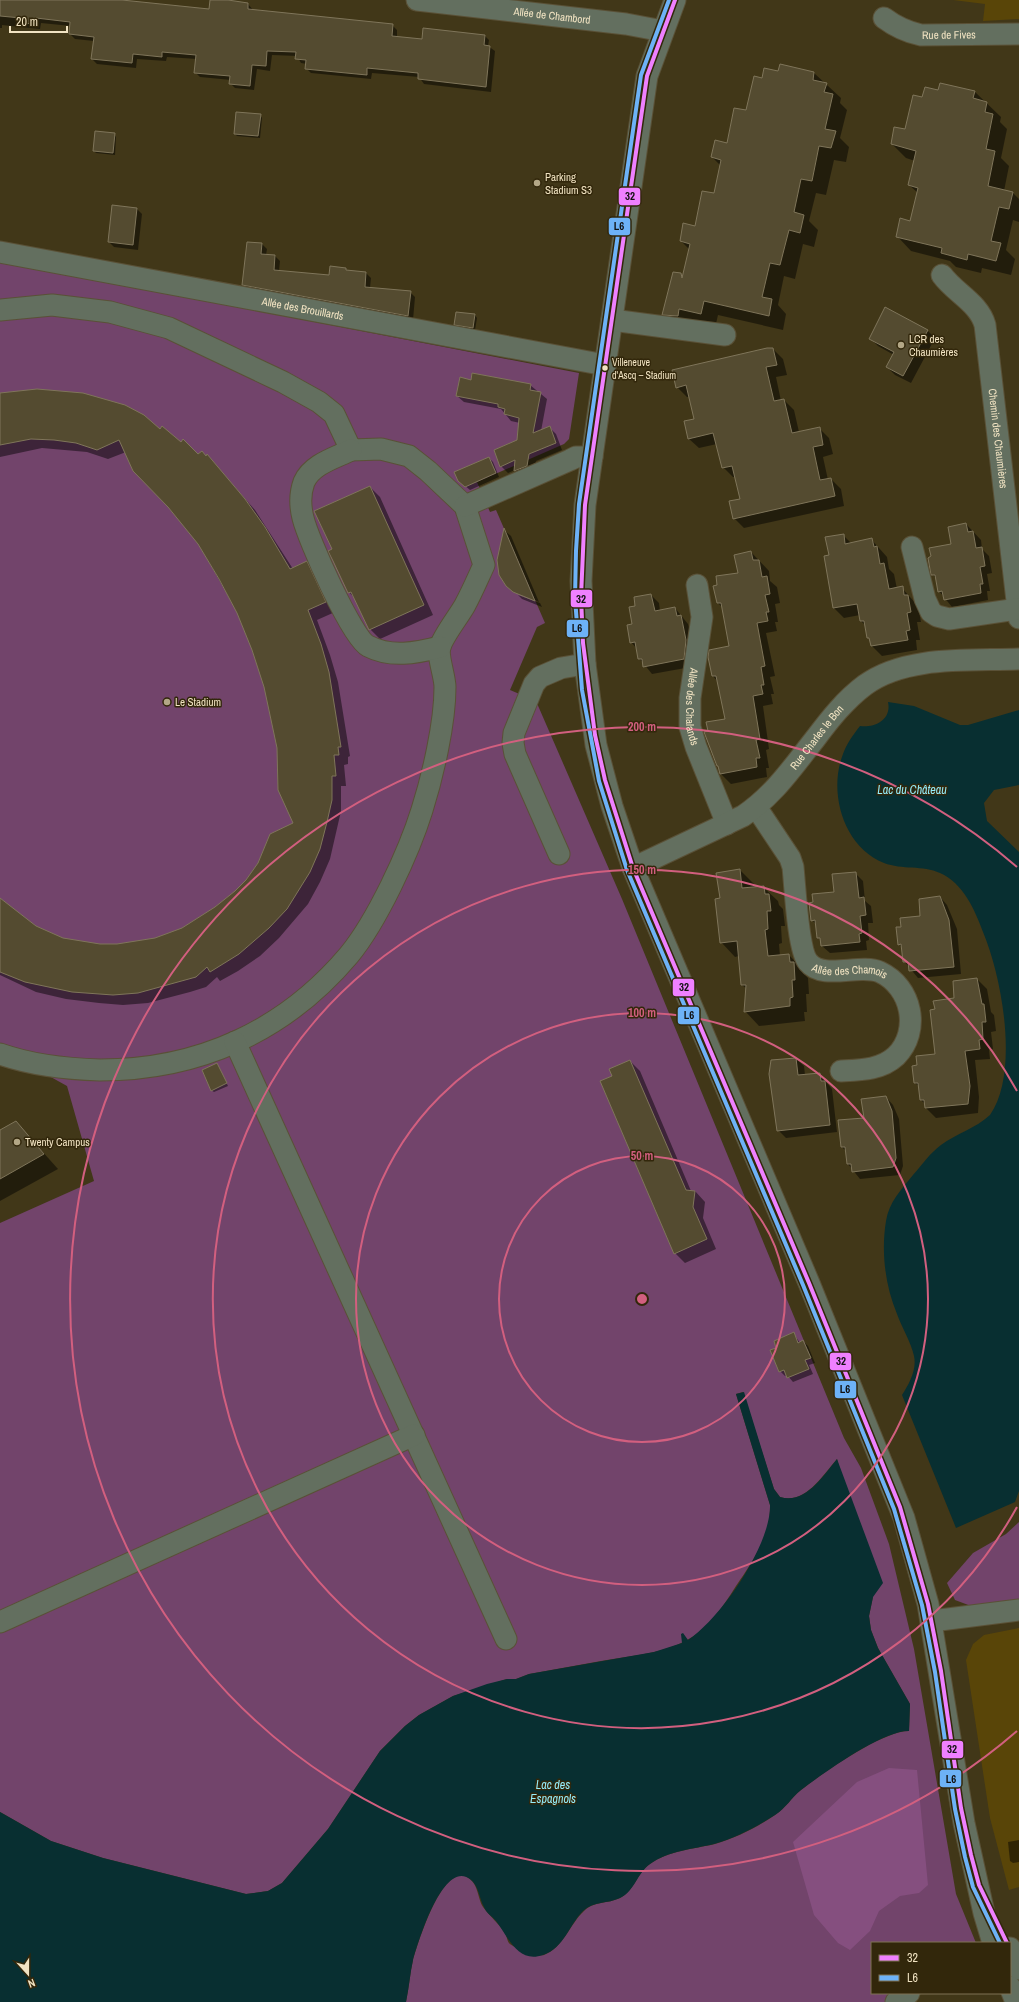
<svg xmlns="http://www.w3.org/2000/svg" width="1019" height="2002" font-family="'Archivo Narrow',sans-serif">
<style>
.built{fill:#594508}
.green{fill:#72446b}
.forest{fill:#854f7f}
.water{fill:#082f31}
.shadow{fill:#0007}
.building{fill:#544b30;stroke:#7f755a}
.lines{fill:none;stroke-linecap:round;stroke-linejoin:round}
.minor-casing{stroke:#5a5137;stroke-width:23}
.minor{stroke:#636f5f;stroke-width:21}
.bus-1-casing{stroke:#32270b;stroke-width:7}
.bus-2-casing{stroke:#32270b;stroke-width:7}
.bus-1{stroke:#ef80ff;stroke-width:4}
.bus-2{stroke:#6db2f7;stroke-width:4}
.ring{fill:none;stroke:#d25f7f;stroke-width:2}
.poi-dot{fill:#b3a786;stroke:#32270b;stroke-width:1.5}
.bus-dot{fill:#f1e3c2;stroke:#32270b;stroke-width:1.5}
.labels{text-anchor:middle;dominant-baseline:central;stroke-width:3;stroke-linejoin:round;paint-order:stroke}
.bus-label{font-size:10px;fill:#f1e3c2;stroke:#32270b;text-anchor:start}
.street-label{font-size:11px;fill:#f1e3c2;stroke:#32270b}
.poi-label{font-size:11px;fill:#f1e3c2;stroke:#32270b;text-anchor:start}
.water-label{font-size:12px;font-style:italic;fill:#94edfb;stroke:#32270b}
.centre{fill:#d25f7f;stroke:#32270b;stroke-width:2}
.ring-label{font-size:12px;text-anchor:middle;font-weight:bold;fill:#d25f7f;stroke:#32270b;stroke-width:3;stroke-linejoin:round;paint-order:stroke}
.line-badge{stroke:#32270b;stroke-width:1.5}
.pale-badge-label{font-size:11px;text-anchor:middle;font-weight:bold;fill:#111}
</style>
<rect width="100%" height="100%" fill="#413718"/>
<g class="built">
<polygon points="953,0 1019,0 1019,19 983,21 985,4"/>
<polygon points="1019,1628 1019,1887 1009,1890 990,1818 966,1660 973,1644 984,1635"/>
</g>
<g class="green">
<path d="M0 261 579 373 569 439 564 444 477 482 490 512 496 510 545 623 537 627 510 690 536 701 622 899 844 1438 861 1468 889 1544 914 1649 956 1894 976 1943H872V1993H920L906 2002H406C409 1988 410 1973 413 1960 418 1943 442 1864 467 1877 479 1884 477 1897 483 1907 490 1917 500 1924 506 1935 507 1938 508 1943 510 1944 515 1948 539 1957 544 1955 564 1947 569 1925 584 1911 594 1901 608 1904 620 1898 635 1890 637 1873 650 1864 668 1851 694 1849 715 1844 736 1838 757 1827 775 1815 786 1808 791 1798 801 1790 823 1773 882 1731 909 1731L910 1704 878 1648 871 1630 869 1616 873 1597 837 1459C822 1476 805 1505 780 1497L774 1489 743 1392 736 1394 770 1505C771 1533 755 1558 740 1580 728 1598 716 1619 699 1632 672 1654 633 1655 601 1661 577 1665 553 1670 529 1674L516 1679H507L453 1696 419 1715 405 1726 380 1751 328 1829 282 1883 268 1891 246 1894 103 1858 51 1841 0 1812V1223L94 1181 67 1086 49 1076 0 1062Z"/>
<polygon points="1019,1522 1019,1601 971,1606 955,1600 947,1583 973,1553 1006,1534"/>
</g>
<polygon class="forest" points="889,1768 917,1770 928,1885 919,1893 900,1896 879,1911 870,1931 850,1950 838,1943 814,1915 793,1842 857,1782"/>
<g class="water">
<path d="M888 702 914 706 960 725H968L1019 710V785L994 790 984 803 987 821 1019 852V1491L1015 1502 956 1528 902 1395C909 1384 917 1370 914 1356 911 1342 902 1328 897 1314 885 1285 881 1252 886 1221 889 1202 901 1190 913 1175 922 1165 930 1153 941 1145 956 1134 976 1128 990 1115 1019 1074 1003 980 983 932 975 910 963 883 940 873 923 865 902 870 884 863 843 847 828 792 843 754 847 743 853 735 860 726 874 728 892 720 888 702Z"/>
<path d="M744 1392 774 1489 780 1497C805 1505 823 1476 837 1459L883 1583 873 1597 869 1616 871 1630 878 1648 910 1704 909 1731C883 1730 822 1774 801 1790 791 1798 786 1808 775 1815 756 1827 736 1838 714 1844 693 1849 668 1851 650 1864 637 1873 635 1891 620 1898 607 1904 594 1901 583 1911 569 1925 564 1948 543 1955 517 1964 508 1936 496 1921 492 1916 486 1913 484 1907 479 1898 479 1886 470 1879 443 1859 418 1942 413 1960 410 1973 409 1988 406 2002H0V1812L51 1841 103 1858 246 1894 268 1891 282 1883 328 1829 380 1751 405 1726 419 1715 453 1696 487 1684 507 1679H516L529 1674 654 1652 682 1643 681 1634 683 1633 688 1640C721 1618 771 1545 770 1505L736 1394Z"/>
</g>
<g class="shadow">
<polygon points="0,0 118,0 210,10 211,0 228,0 248,4 253,10 392,25 397,30 397,38 423,40 484,35 489,40 488,46 495,51 491,92 424,84 419,77 372,73 371,79 311,73 306,68 307,64 301,63 297,56 272,55 270,71 257,69 254,90 235,88 230,83 231,80 200,77 195,72 197,59 167,57 166,61 137,59 136,68 97,64 92,59 94,41 75,39 70,34 71,26 41,23 40,29 2,25 2,28 0,28"/>
<polygon points="781,65 814,73 841,98 840,103 847,110 840,138 849,147 846,162 834,160 826,195 816,193 809,221 818,230 814,247 803,244 795,279 784,276 778,305 786,314 783,330 718,315 715,328 678,329 664,314 680,274 683,277 690,250 681,241 695,227 714,194 721,166 712,157 728,144 763,80 779,73"/>
<polygon points="939,91 975,92 1001,117 1000,122 1007,129 1001,158 1009,166 1004,191 1013,193 1019,199 1019,222 1013,220 1006,250 1015,259 1011,275 982,268 981,273 956,267 950,261 911,251 897,236 911,222 918,193 909,185 915,161 906,158 892,144 905,130 923,98"/>
<polygon points="260,115 262,118 260,138 237,136 235,134"/>
<polygon points="114,134 116,137 115,155 96,153 94,151"/>
<polygon points="137,209 142,214 138,250 114,247 109,242"/>
<polygon points="262,244 267,249 266,255 275,256 280,261 279,271 330,276 346,269 348,271 366,273 371,278 370,288 410,292 415,297 413,320 248,290 243,285"/>
<polygon points="475,315 477,318 475,330 457,326 455,324"/>
<polygon points="928,331 935,338 911,383 895,375 887,367 894,355 878,346 870,338"/>
<polygon points="773,349 783,359 787,375 776,377 781,401 784,400 794,410 799,432 819,428 829,438 833,454 823,457 828,480 831,479 841,489 844,506 744,528 734,518 741,499 736,477 733,477 723,467 717,444 699,448 688,438 695,420 690,397 687,397 677,387"/>
<polygon points="472,381 530,385 547,399 541,431 549,427 556,434 562,450 536,461 534,472 522,477 515,470 508,473 501,466 518,440 520,423 511,421 501,409 464,402 457,396"/>
<polygon points="0,394 160,430 198,455 207,456 255,510 293,569 306,562 316,572 335,612 317,620 330,655 338,682 350,756 348,757 348,764 344,765 346,786 341,786 341,811 330,859 320,882 308,904 279,938 260,956 238,971 220,981 217,977 206,987 190,992 148,1003 123,1005 99,1003 66,999 36,992 0,975 0,899 36,927 63,939 100,945 118,945 156,939 183,929 215,908 236,892 294,824 265,687 253,650 237,612 199,544 126,452 108,459 87,452 42,448 0,457"/>
<polygon points="489,458 493,462 499,477 470,490 463,484"/>
<polygon points="370,487 380,497 433,615 380,639 370,629 356,600 349,592 333,549"/>
<polygon points="966,524 981,540 982,549 989,556 992,573 987,574 990,591 987,591 988,600 952,607 939,591 937,579 932,574"/>
<polygon points="504,530 511,536 539,602 514,591"/>
<polygon points="843,535 851,543 871,539 887,557 889,569 894,574 897,589 902,588 918,606 921,622 917,622 920,640 916,640 917,650 882,656 872,646 866,626 861,621 860,615 844,618 834,608 830,556"/>
<polygon points="751,552 769,571 770,581 777,587 780,603 775,604 778,622 775,622 777,631 766,633 775,676 770,677 774,694 771,694 773,704 763,706 769,749 766,750 769,768 766,768 767,777 731,784 721,774 709,732 726,720 718,682 713,676 730,647 723,608 718,603 739,574"/>
<polygon points="518,595 540,603 542,607 522,599"/>
<polygon points="651,595 659,603 660,611 675,608 688,624 694,648 691,667 652,674 639,658 637,649 631,642 636,606"/>
<polygon points="740,870 755,885 755,888 763,887 778,901 779,905 783,909 785,926 781,926 782,943 779,944 780,956 789,955 803,970 804,974 808,978 809,994 806,994 807,1012 804,1012 805,1021 759,1026 745,1011 747,989 742,985 739,956 735,957 721,942 721,899"/>
<polygon points="855,873 863,881 865,901 871,906 873,923 868,923 869,940 866,941 867,950 830,953 822,946 822,941 818,937 817,925 812,920 835,893"/>
<polygon points="940,897 947,905 957,929 961,974 918,978 904,961 903,949 899,944"/>
<polygon points="977,979 987,989 991,1012 994,1015 996,1031 991,1032 993,1049 989,1050 990,1059 975,1060 979,1097 978,1113 936,1118 926,1108 925,1104 921,1100 920,1087 915,1083 918,1066 936,1055 955,999"/>
<polygon points="796,1059 804,1066 805,1075 819,1074 832,1089 837,1132 786,1138 778,1130"/>
<polygon points="630,1061 640,1071 691,1191 695,1191 705,1202 703,1218 716,1249 685,1263 675,1253 614,1077"/>
<polygon points="217,1064 228,1086 214,1092 211,1090"/>
<polygon points="886,1097 893,1105 899,1119 903,1166 900,1175 860,1179 848,1164 847,1152 842,1147"/>
<polygon points="16,1122 58,1169 0,1201 0,1131"/>
<polygon points="794,1334 800,1343 803,1341 808,1346 815,1363 809,1365 813,1374 793,1382 787,1375 785,1376 780,1371"/>
<polygon points="1019,1840 1019,1862 1013,1863 1010,1861 1008,1842"/>
</g>
<g class="building">
<polygon points="0,0 122,0 209,9 210,0 228,0 248,3 248,9 393,24 392,36 422,39 423,28 485,35 484,45 490,46 486,87 418,79 418,73 367,68 367,75 305,69 306,60 295,59 296,52 267,51 266,66 252,65 250,86 229,84 230,76 194,73 196,55 162,52 162,57 133,54 132,63 91,59 94,37 69,34 70,22 36,18 36,24 20,23 21,18 0,16"/>
<polygon points="780,64 814,72 813,80 827,83 824,92 833,94 825,129 836,131 831,148 819,146 812,181 801,179 794,212 804,215 800,233 789,230 780,265 770,263 762,297 772,299 769,316 704,301 701,314 679,309 678,316 662,315 673,272 681,273 682,278 690,244 680,241 683,223 695,226 702,191 714,193 721,160 711,157 715,140 727,143 734,108 746,110 754,76 762,78 764,68 778,71"/>
<polygon points="940,83 975,91 973,98 987,102 985,112 993,114 986,149 995,151 988,186 1013,192 1009,209 999,207 991,241 1001,243 996,261 968,254 967,260 941,253 942,248 896,237 900,218 910,221 918,188 908,185 916,151 891,144 894,127 905,129 913,95 922,97 925,87 938,90"/>
<polygon points="236,112 261,114 258,136 234,134"/>
<polygon points="95,131 115,133 113,153 93,151"/>
<polygon points="112,205 137,208 133,245 108,242"/>
<polygon points="247,242 262,243 261,254 275,255 274,270 329,275 330,266 346,268 346,270 366,272 365,287 411,291 408,316 242,285"/>
<polygon points="885,307 928,330 903,376 886,367 894,352 869,339"/>
<polygon points="456,312 475,314 473,328 454,325"/>
<polygon points="767,348 773,348 777,365 766,367 774,401 784,399 792,433 820,427 823,445 813,447 817,466 820,480 831,478 835,496 733,519 729,501 740,499 732,466 722,468 713,433 688,439 684,421 694,419 686,385 676,388 672,370"/>
<polygon points="472,373 531,384 530,390 541,392 533,433 550,426 556,443 529,454 527,466 514,471 515,460 500,467 494,450 517,440 519,418 504,414 505,409 498,407 498,404 456,396 460,377 471,380"/>
<polygon points="37,389 83,393 125,405 144,415 160,429 162,426 181,442 183,439 198,454 202,451 206,456 207,454 245,499 265,527 290,569 307,561 326,602 308,610 321,644 329,672 341,747 338,747 339,755 334,755 336,776 332,776 332,800 327,822 320,849 310,872 287,909 269,928 239,954 210,972 207,967 196,977 138,993 113,995 72,992 25,982 0,972 0,898 36,926 63,938 100,944 117,944 155,938 182,928 215,907 235,891 246,880 258,863 270,834 293,823 278,790 277,748 264,687 252,650 237,613 219,579 198,544 168,507 133,471 119,440 97,450 76,443 54,440 31,439 0,445 0,393"/>
<polygon points="489,457 496,473 465,487 458,481 454,472"/>
<polygon points="370,486 424,605 369,630 351,592 348,593 333,561 328,551 332,549 314,511"/>
<polygon points="966,523 968,532 973,531 976,548 982,547 985,566 980,567 983,584 980,584 981,593 944,600 942,591 938,592 935,575 931,575 928,558 931,556 929,548 951,544 948,527"/>
<polygon points="504,528 535,601 513,592 506,586 499,575 497,560"/>
<polygon points="844,534 845,544 872,538 874,547 877,546 880,564 884,563 889,589 903,586 904,595 908,595 911,612 907,613 910,630 906,631 908,640 871,646 869,638 867,638 864,621 860,621 857,604 833,608 824,556 829,555 825,537"/>
<polygon points="751,551 753,560 759,560 762,577 767,576 770,594 765,595 769,612 766,612 768,621 757,623 765,666 761,667 764,685 761,685 763,694 753,696 760,739 756,740 760,758 756,758 757,767 720,774 718,766 717,766 704,732 708,731 706,722 725,719 716,676 712,676 708,657 709,650 729,646 721,603 717,603 713,586 717,585 716,576 738,573 734,555"/>
<polygon points="651,594 655,611 675,607 677,616 681,615 686,640 684,659 643,667 642,659 638,659 635,642 630,643 627,625 632,624 629,607 635,606 634,597"/>
<polygon points="740,869 742,888 764,886 765,894 769,894 771,911 767,911 768,929 765,930 768,956 789,954 790,962 794,962 795,980 792,980 793,997 790,998 790,1006 744,1012 746,985 741,985 737,941 720,943 715,899 720,898 716,873"/>
<polygon points="856,872 859,898 864,897 866,915 860,916 862,933 859,934 860,942 821,946 820,938 817,938 815,920 811,921 809,903 813,902 812,894 834,892 832,874"/>
<polygon points="940,896 949,920 954,967 909,971 908,962 903,962 901,944 898,945 896,927 901,927 900,918 920,916 919,899"/>
<polygon points="977,978 982,1004 984,1004 986,1022 982,1022 983,1039 979,1040 980,1049 965,1051 970,1086 968,1104 925,1108 924,1100 920,1100 918,1083 914,1083 912,1066 917,1065 916,1056 935,1054 930,1010 935,1009 933,1001 954,998 953,981"/>
<polygon points="796,1058 798,1075 820,1073 821,1081 825,1081 830,1125 777,1131 769,1074 771,1060"/>
<polygon points="630,1060 686,1190 695,1191 693,1207 707,1239 674,1254 600,1081 612,1076 609,1069"/>
<polygon points="217,1063 227,1083 211,1091 202,1070"/>
<polygon points="886,1096 892,1111 896,1158 893,1167 852,1172 851,1164 847,1164 845,1147 841,1147 838,1120 864,1118 861,1099"/>
<polygon points="16,1121 44,1154 0,1179 0,1130"/>
<polygon points="794,1332 798,1343 803,1340 811,1358 805,1360 809,1369 787,1378 784,1370 779,1372 770,1350 776,1348 774,1341"/>
</g>
<g class="lines">
<g class="minor-casing">
<g id="minor">
<path id="s1" d="M417 0 626 24 663 31"/>
<polyline points="675,0 647,76 585,505 581,581 585,664 596,745 612,806 633,868 809,1283 904,1518 928,1604 964,1823 984,1913 993,1943"/>
<path id="s2" d="M884 18C896 27 907 32 921 35L1019 34"/>
<path id="s3" d="M0 252 605 365"/>
<path id="s4" d="M942 275C955 293 979 303 985 325L1019 618"/>
<path d="M0 310 52 305 110 312 169 328 283 382 319 402 334 414 351 450 381 449 409 456 428 471 465 506 484 565C478 578 472 592 465 605 459 616 443 636 440 647 437 656 445 676 445 687 445 723 433 775 422 810 409 852 377 921 349 955 285 1031 199 1070 100 1070 67 1069 31 1065 0 1054"/>
<polyline points="612,320 725,335"/>
<path d="M351 450C335 458 312 464 304 482 300 493 300 506 303 518 308 539 352 638 368 646 391 658 416 653 440 647"/>
<polyline points="465,506 570,460 576,457 592,457"/>
<polyline points="912,547 925,599 931,612 937,616 949,619 1018,609"/>
<path id="s5" d="M697 585 702 617 690 698V727L696 747 727 824"/>
<path id="s6" d="M756 807 790 858 793 867C795 886 798 950 808 962 823 981 860 963 880 972 912 987 921 1031 896 1056 881 1070 860 1070 841 1071"/>
<polyline points="559,854 515,754 513,743 514,733 534,684 540,677 561,668 585,664"/>
<path id="s7" d="M633 868 743 816C774 795 792 768 815 739 830 719 845 700 865 685 906 655 970 661 1019 659"/>
<polyline points="235,1042 506,1639"/>
<polyline points="932,1621 1019,1610"/>
<polyline points="0,1622 414,1435"/>
<polyline points="1010,1948 1019,1969"/>
<polyline points="1010,1987 1016,2002"/>
<polyline points="896,2002 909,1993"/>
</g>
</g>
<use href="#minor" class="minor"/>
<g class="bus-1-casing">
<polyline id="bus-1" points="675,0 647,76 585,505 581,597 583,643 595,735 605,780 633,868 809,1283 900,1507 928,1604 941,1671 961,1808 971,1855 979,1885 1007,1943"/>
</g>
<g class="bus-2-casing">
<polyline id="bus-2" points="669,0 641,75 579,504 576,551 575,598 582,690 599,781 627,870 803,1285 894,1509 922,1605 935,1672 955,1809 965,1857 973,1887 1000,1943"/>
</g>
<use href="#bus-1" class="bus-1"/>
<use href="#bus-2" class="bus-2"/>
</g>
<g class="ring">
<circle cx="642" cy="1299" r="143"/>
<circle cx="642" cy="1299" r="286"/>
<path d="M1017 1507A429 429 0 1 1 1017 1091"/>
<path d="M1017 1731A572 572 0 1 1 1017 867"/>
</g>
<g class="poi-dot">
<circle cx="537" cy="183" r="4"/>
<circle cx="901" cy="345" r="4"/>
<circle cx="167" cy="702" r="4"/>
<circle cx="17" cy="1142" r="4"/>
</g>
<circle class="bus-dot" cx="605" cy="368" r="3.5"/>
<g class="labels">
<g class="bus-label">
<text x="612" y="362">Villeneuve<tspan x="612" dy="13">d'Ascq – Stadium</tspan></text>
</g>
<g class="street-label">
<text stroke="none"><textPath href="#s1" startOffset="136">Allée de Chambord</textPath></text>
<text stroke="none"><textPath href="#s2" startOffset="69">Rue de Fives</textPath></text>
<text stroke="none"><textPath href="#s3" startOffset="308">Allée des Brouillards</textPath></text>
<text stroke="none"><textPath href="#s4" startOffset="181">Chemin des Chaumières</textPath></text>
<text stroke="none"><textPath href="#s5" startOffset="123">Allée des Chalands</textPath></text>
<text stroke="none"><textPath href="#s7" startOffset="230">Rue Charles le Bon</textPath></text>
<text stroke="none"><textPath href="#s6" startOffset="212">Allée des Chamois</textPath></text>
</g>
<g class="poi-label">
<text x="545" y="177">Parking<tspan x="545" dy="13">Stadium S3</tspan></text>
<text x="909" y="339">LCR des<tspan x="909" dy="13">Chaumières</tspan></text>
<text x="175" y="702">Le Stadium</text>
<text x="25" y="1142">Twenty Campus</text>
</g>
<g class="water-label">
<text x="912" y="790">Lac du Château</text>
<text x="553" y="1785">Lac des<tspan x="553" dy="14">Espagnols</tspan></text>
</g>
</g>
<circle cx="642" cy="1299" r="6" class="centre"/>
<g class="ring-label">
<text x="642" y="731">200 m</text>
<text x="642" y="874">150 m</text>
<text x="642" y="1017">100 m</text>
<text x="642" y="1160">50 m</text>
</g>
<g class="line-badge">
<rect x="618" y="187" width="23" height="19" rx="4" fill="#ef80ff"/>
<rect x="608" y="217" width="23" height="19" rx="4" fill="#6db2f7"/>
<rect x="570" y="589" width="23" height="19" rx="4" fill="#ef80ff"/>
<rect x="566" y="619" width="23" height="19" rx="4" fill="#6db2f7"/>
<rect x="672" y="978" width="23" height="19" rx="4" fill="#ef80ff"/>
<rect x="677" y="1006" width="23" height="19" rx="4" fill="#6db2f7"/>
<rect x="829" y="1352" width="23" height="19" rx="4" fill="#ef80ff"/>
<rect x="834" y="1380" width="23" height="19" rx="4" fill="#6db2f7"/>
<rect x="941" y="1740" width="23" height="19" rx="4" fill="#ef80ff"/>
<rect x="939" y="1769" width="23" height="19" rx="4" fill="#6db2f7"/>
</g>
<g class="pale-badge-label">
<text x="630" y="200">32</text>
<text x="619" y="230">L6</text>
<text x="581" y="603">32</text>
<text x="577" y="632">L6</text>
<text x="684" y="991">32</text>
<text x="689" y="1019">L6</text>
<text x="841" y="1365">32</text>
<text x="845" y="1393">L6</text>
<text x="952" y="1753">32</text>
<text x="951" y="1783">L6</text>
</g>
<rect x="871" y="1942" width="140" height="52" fill="#32270b" stroke="#7e7254"/>
<rect x="879" y="1955" width="20" height="6" fill="#ef80ff" stroke="#7e7254"/>
<text x="907" y="1962" font-size="12" fill="#f1e3c2">32</text>
<rect x="879" y="1975" width="20" height="6" fill="#6db2f7" stroke="#7e7254"/>
<text x="907" y="1982" font-size="12" fill="#f1e3c2">L6</text>
<g transform="translate(28 1974) rotate(159)" stroke="#32270b" stroke-width="3" paint-order="stroke">
<path d="M0-3L7 15L0 10L-7 15Z" fill="#f1e3c2"/>
<text y="-6" font-size="11" font-weight="bold" text-anchor="middle" fill="#f1e3c2">N</text>
</g>
<path d="M10 26v6h57v-6" fill="none" stroke="#f1e3c2" stroke-width="2"/>
<text x="16" y="26" font-size="12" fill="#f1e3c2" stroke="#32270b" stroke-width="3" paint-order="stroke">20 m</text>
</svg>
